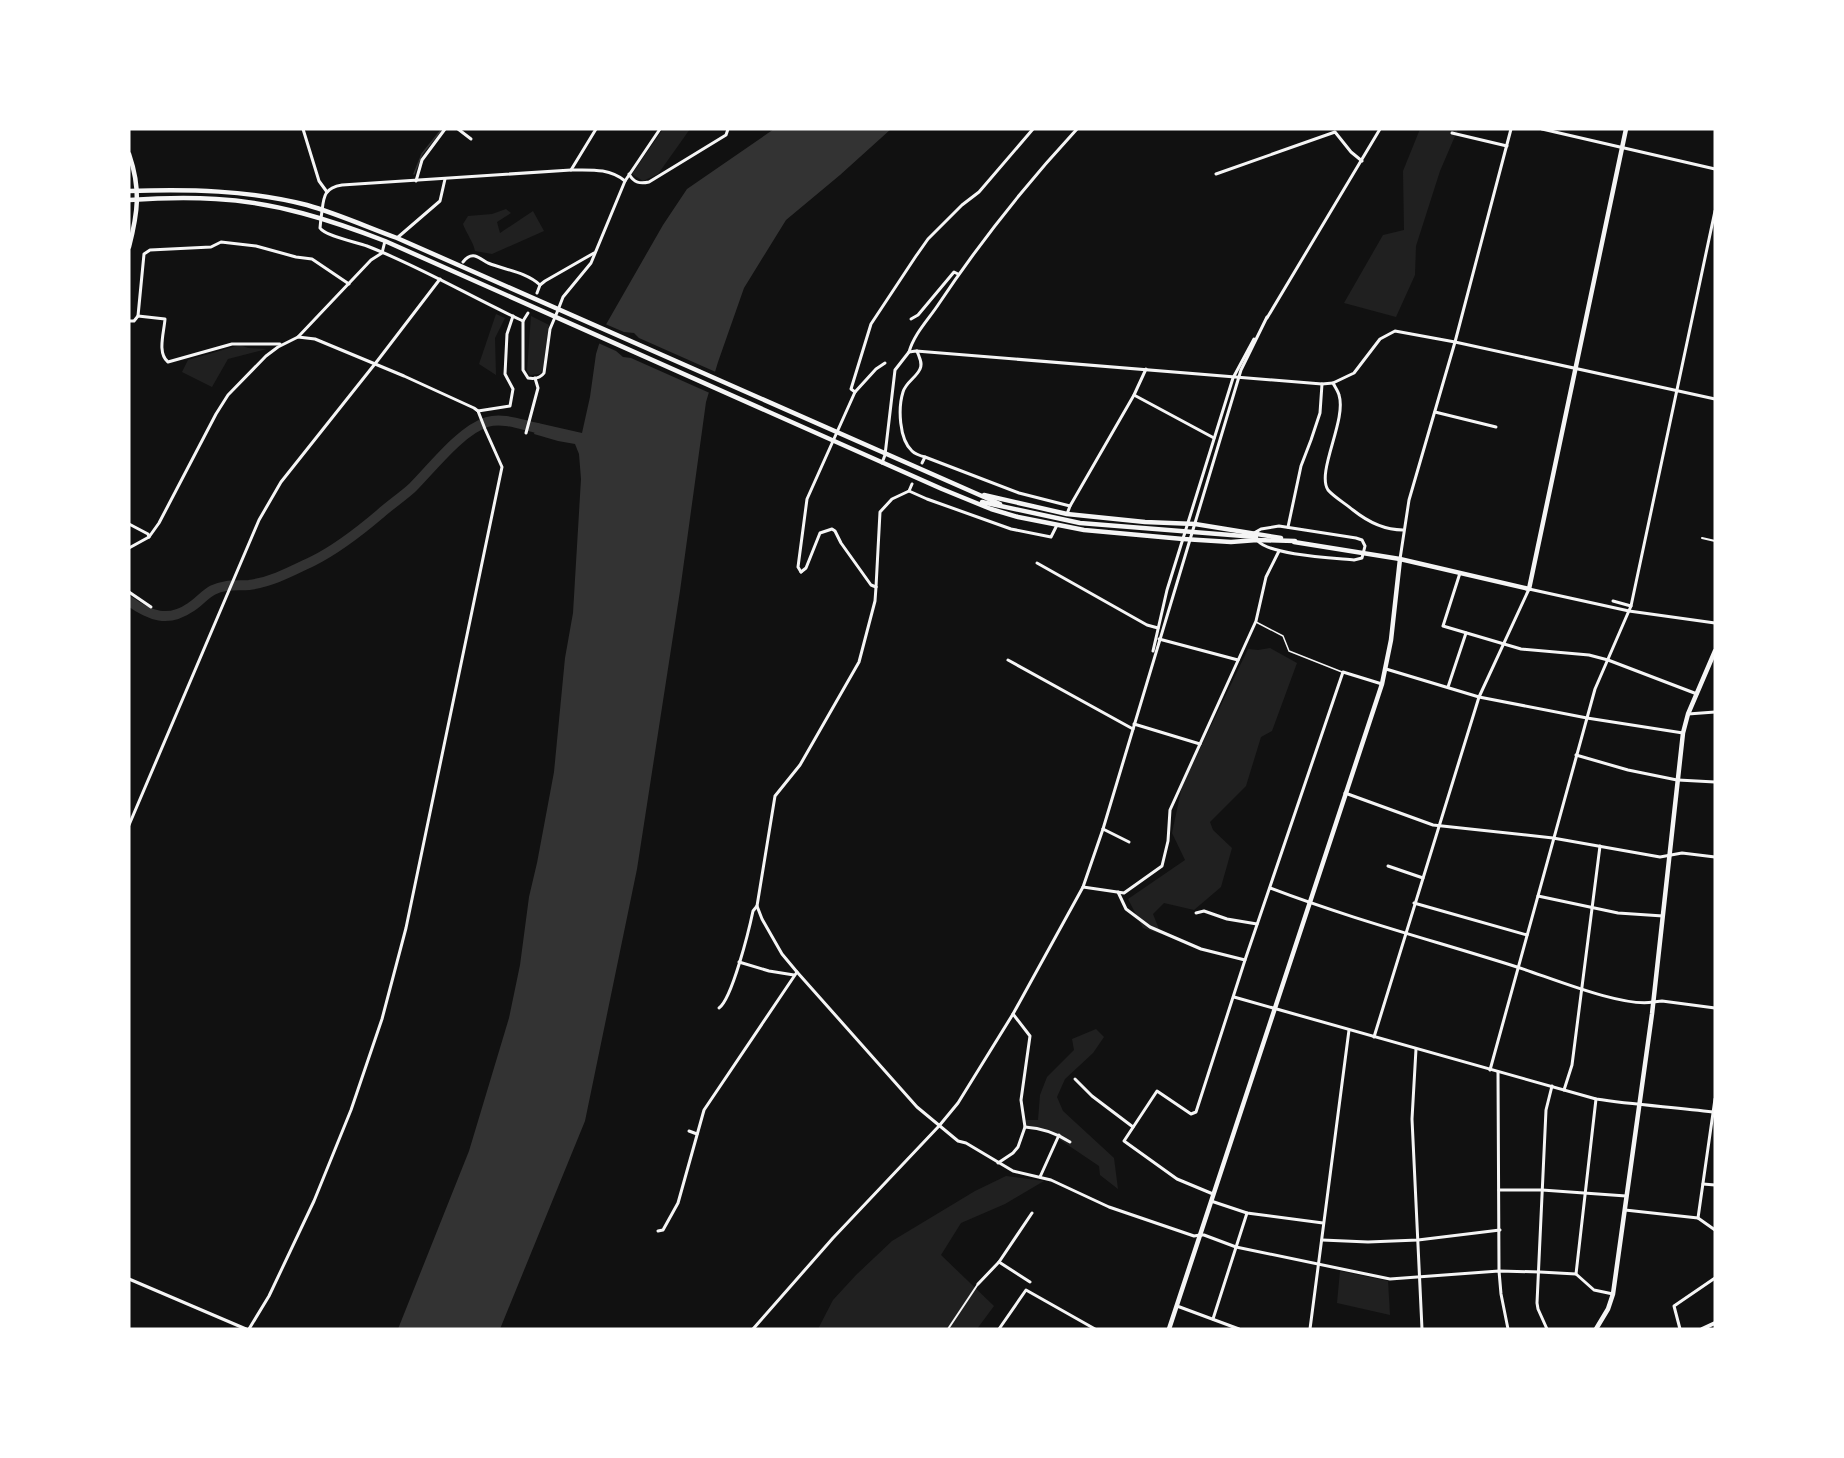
<svg xmlns="http://www.w3.org/2000/svg" width="1844" height="1458" font-family="'Times New Roman',serif">
<style>
.green{fill:#202020}
.water{fill:#333}
.pier{fill:#111}
.lines{fill:none;stroke-linecap:round;stroke-linejoin:round}
.stream{stroke:#333;stroke-width:1.5}
.river{stroke:#333;stroke-width:10}
.service{stroke:#f5f5f5;stroke-width:1.5}
.pedestrian{stroke:#f5f5f5;stroke-width:2}
.minor{stroke:#f5f5f5;stroke-width:3}
.tertiary{stroke:#f5f5f5;stroke-width:3}
.secondary{stroke:#f5f5f5;stroke-width:4}
.primary{stroke:#f5f5f5;stroke-width:4.5}
.trunk{stroke:#f5f5f5;stroke-width:4.5}
</style>
<rect width="100%" height="100%" fill="#111"/>
<g class="green">
<polygon points="663,129 690,129 658,174 643,181 632,174"/>
<polygon points="1420,129 1458,129 1440,171 1416,246 1415,275 1396,317 1344,303 1383,235 1404,230 1403,171"/>
<path d="M506 209 511 213 497 222 500 233 533 211 544 231 492 254 475 251C473 241 466 233 463 224L468 216 492 214Z"/>
<polygon points="496,314 505,318 495,338 496,375 479,364"/>
<polygon points="531,316 549,325 543,369 540,374 530,375 527,371"/>
<polygon points="240,345 248,348 267,349 228,359 212,387 182,372 188,360"/>
<polygon points="1270,648 1297,663 1272,731 1261,737 1246,786 1210,822 1213,830 1232,848 1221,887 1194,910 1164,903 1153,914 1161,934 1143,928 1128,899 1185,860 1172,833 1182,786 1248,649 1258,650"/>
<polygon points="1096,1029 1104,1037 1093,1053 1065,1079 1057,1097 1063,1111 1114,1158 1118,1189 1100,1175 1099,1166 1044,1129 1025,1126 1025,1120 1038,1120 1040,1095 1047,1077 1074,1050 1072,1039"/>
<polygon points="1006,1176 1044,1181 1005,1204 961,1223 941,1255 994,1306 977,1329 818,1329 833,1300 856,1275 892,1241 975,1191"/>
<polygon points="1340,1271 1388,1281 1390,1315 1337,1303"/>
</g>
<polygon class="water" points="774,129 891,129 840,175 786,220 744,288 718,362 706,402 680,591 637,869 585,1121 500,1329 398,1329 469,1151 509,1018 520,965 529,897 537,863 554,772 565,658 573,613 581,479 579,454 575,444 558,441 534,434 538,423 582,433 590,397 596,354 604,328 663,225 687,189"/>
<polygon class="pier" points="603,323 624,332 634,333 639,338 718,373 712,394 631,358 623,357 616,351 596,342"/>
<g class="lines">
<polyline class="stream" points="414,174 422,154 442,129"/>
<path class="river" d="M129 601C150 616 168 623 191 607 199 602 205 594 213 590 225 584 236 586 249 585 272 582 292 571 313 561 337 549 360 531 380 514 390 505 402 497 412 488 432 468 461 430 487 422 503 417 522 425 537 428"/>
<polyline class="service" points="1256,622 1283,636 1289,651 1342,672"/>
<g class="pedestrian">
<polyline points="1702,538 1715,541"/>
<polyline points="948,1329 978,1284"/>
</g>
<g class="minor">
<polyline points="303,129 319,181 327,192"/>
<polyline points="458,129 471,139"/>
<polyline points="1542,129 1715,169"/>
<polyline points="1452,133 1507,146"/>
<polyline points="571,170 596,129"/>
<path d="M629 174C634 183 640 184 649 182L726 135 728 129"/>
<polyline points="1216,174 1335,132 1351,152 1362,161"/>
<polyline points="416,181 422,160 445,129"/>
<path d="M321 218 320 228C325 236 356 242 367 246 421 267 471 297 523 321"/>
<polyline points="397,238 440,201 445,179"/>
<path d="M463 262C466 258 470 255 475 256 479 257 484 261 488 263 505 270 526 272 540 285"/>
<polyline points="537,293 540,285 545,281 594,253"/>
<path d="M528 313 523 321V370L528 378C534 379 540 379 544 373L550 329 558 310"/>
<path d="M138 316 165 319C164 333 157 353 168 362L232 344H280"/>
<polyline points="911,319 918,315 954,272 958,274"/>
<polyline points="129,321 134,321 138,316 144,254 150,250 211,247 221,242 256,246 296,257 312,259 349,284"/>
<path d="M917 351C919 357 923 363 920 369 916 378 906 382 903 392 898 408 899 439 912 451 915 454 921 456 925 457L1019 493 1070 506"/>
<polyline points="855,392 851,389 871,324 916,256 928,239 962,205 979,192 1033,129"/>
<polyline points="1134,395 1214,438"/>
<polyline points="478,411 510,406 513,389 505,374 507,334 513,316"/>
<polyline points="1435,412 1496,427"/>
<polyline points="526,433 538,388 535,378"/>
<polyline points="922,463 925,457"/>
<polyline points="909,491 927,499 1011,529 1051,537 1057,525"/>
<polyline points="1067,514 1070,506 1134,395 1146,369"/>
<polyline points="129,524 148,534 149,537"/>
<polyline points="1288,527 1301,466 1311,440 1320,413 1322,384"/>
<path d="M1403 530C1384 530 1368 522 1353 510 1346 504 1334 497 1328 490 1316 472 1347 420 1339 395 1338 391 1335 387 1333 383L1354 373 1380 339 1395 331 1455 342 1715 399"/>
<path d="M1254 533 1261 529 1279 526 1356 538 1362 540 1365 546 1362 558 1354 560C1334 558 1270 555 1258 541"/>
<polyline points="129,548 149,537 159,523 216,414 228,395 266,356 278,347 298,337 371,260 382,253 385,241"/>
<polyline points="1037,563 1147,625 1158,628"/>
<polyline points="801,572 798,567 807,499 855,392 876,369 885,363"/>
<polyline points="801,572 806,568 820,533 832,529 835,531 841,543 871,585 876,587"/>
<polyline points="1460,573 1443,626 1521,649 1589,655 1608,660 1697,694"/>
<polyline points="876,587 880,512 892,499 909,491 912,484"/>
<polyline points="129,592 151,607"/>
<polyline points="1613,601 1631,606"/>
<polyline points="1159,639 1238,660"/>
<polyline points="1008,660 1133,729"/>
<polyline points="1448,687 1466,633"/>
<polyline points="1688,714 1715,712"/>
<polyline points="1134,724 1200,744"/>
<polyline points="1576,755 1628,770 1677,780"/>
<polyline points="129,825 259,520 281,482 378,360 440,279"/>
<polyline points="1103,829 1129,842"/>
<polyline points="1388,866 1423,878"/>
<polyline points="1083,887 1124,893 1162,866 1168,841 1170,810 1256,621 1266,577 1279,551"/>
<polyline points="1118,892 1126,909 1150,927 1201,949 1245,960"/>
<polyline points="1538,896 1618,913 1663,916"/>
<polyline points="1414,903 1527,935"/>
<polyline points="1196,913 1204,911 1227,919 1257,924"/>
<polyline points="739,962 769,971 794,975"/>
<polyline points="1653,1002 1662,1001 1715,1008"/>
<path d="M719 1008C732 999 749 930 753 911L757 906"/>
<polyline points="1416,1049 1412,1119 1422,1329"/>
<polyline points="1075,1079 1092,1096 1133,1127"/>
<polyline points="1564,1090 1572,1065 1600,846"/>
<path d="M1025 1127C1041 1128 1056 1133 1070 1142"/>
<polyline points="689,1131 697,1134"/>
<polyline points="998,1163 1013,1153 1018,1147 1025,1127 1021,1100 1030,1036 1013,1014"/>
<polyline points="1040,1177 1059,1135"/>
<polyline points="1703,1184 1715,1185"/>
<polyline points="1499,1190 1542,1190 1626,1196"/>
<polyline points="1213,1194 1177,1179 1124,1141 1157,1091 1191,1114 1196,1112 1245,960 1343,672 1382,684"/>
<polyline points="1211,1201 1247,1213 1323,1223"/>
<polyline points="1698,1218 1715,1099"/>
<polyline points="658,1231 663,1230 678,1203 704,1110 797,972"/>
<polyline points="1200,1235 1204,1235 1236,1247 1390,1279 1499,1271 1540,1272 1576,1274 1594,1290 1613,1294"/>
<polyline points="1322,1240 1368,1242 1418,1240 1500,1230"/>
<polyline points="999,1262 1030,1282"/>
<polyline points="1576,1274 1596,1099"/>
<polyline points="129,1279 246,1329"/>
<polyline points="978,1284 999,1262 1032,1213"/>
<polyline points="1177,1306 1239,1329"/>
<polyline points="1213,1319 1247,1213"/>
<polyline points="249,1329 269,1296 314,1201 351,1110 382,1019 406,928 502,467 485,429 478,411 474,408 404,376 315,339 298,337"/>
<polyline points="999,1329 1026,1290 1095,1329"/>
<polyline points="1310,1329 1349,1030"/>
<polyline points="1547,1329 1538,1309 1537,1303 1546,1110 1552,1086"/>
<polyline points="1680,1329 1674,1306 1715,1278"/>
</g>
<g class="tertiary">
<polyline points="625,181 660,129"/>
<path d="M321 218C324 201 321 188 342 185L571 170C591 170 609 168 625 181L591 263 563 297 558 310"/>
<polyline points="1267,318 1380,129"/>
<path d="M909 352C914 334 928 320 938 305 980 242 1026 184 1077 129"/>
<polyline points="882,463 885,455 895,370 909,352 916,351 1322,384 1333,383"/>
<polyline points="1400,559 1409,500 1455,342 1511,129"/>
<polyline points="876,587 875,601 859,662 800,765 775,796 757,906 762,919 782,954 797,972 917,1107 958,1141 966,1143 1013,1171 1051,1180 1109,1207 1194,1236 1200,1235"/>
<polyline points="1153,651 1167,590 1233,378 1254,339"/>
<polyline points="1386,669 1479,697 1587,718 1683,733"/>
<polyline points="1678,780 1715,782"/>
<polyline points="1345,793 1433,825 1553,838 1660,857 1682,853 1715,857"/>
<path d="M1270 888C1351 919 1435 941 1517 967 1549 977 1623 1008 1653 1002"/>
<path d="M1234 997 1596 1099C1635 1105 1674 1107 1713 1112"/>
<polyline points="1374,1037 1479,697 1529,589 1629,611 1715,623"/>
<polyline points="1490,1070 1595,689 1631,606 1715,211"/>
<polyline points="1498,1072 1499,1271 1501,1294 1508,1329"/>
<polyline points="1625,1210 1698,1218 1715,1230"/>
<polyline points="753,1329 833,1238 939,1126 958,1103 1013,1014 1083,887 1103,829 1241,370 1267,317"/>
</g>
<polyline class="secondary" points="1702,1329 1715,1323"/>
<path class="primary" d="M129 154C141 189 138 212 129 247"/>
<g class="trunk">
<path d="M129 191C189 189 248 190 307 205 338 214 367 227 397 238L1000 504"/>
<path d="M129 200C158 198 187 197 216 199 275 202 331 220 385 241L942 489 991 509 1018 517 1084 530 1183 539 1231 542 1257 540 1295 541"/>
<polyline points="984,495 1067,514 1145,522 1195,524 1281,538"/>
<polyline points="982,502 1080,523 1256,537"/>
<polyline points="1294,542 1400,559 1529,589 1626,129"/>
<polyline points="1169,1329 1382,684 1391,640 1400,559"/>
<polyline points="1596,1329 1608,1309 1613,1294 1652,1014 1683,733 1688,714 1715,651"/>
</g>
</g>
<rect width="1844" height="1458" fill="none" stroke="#ffffff" stroke-width="261"/>
</svg>
